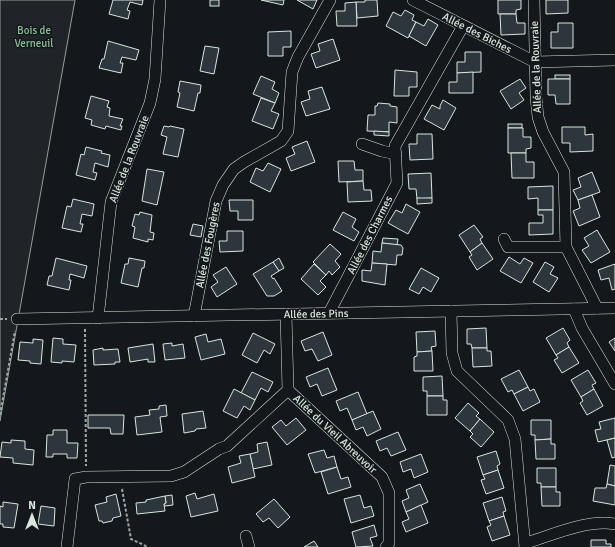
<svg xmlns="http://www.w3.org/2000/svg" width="615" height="547" font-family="Signika,sans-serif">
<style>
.green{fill:#202428;stroke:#939e99}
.building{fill:#2c363c;stroke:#d8e6dc}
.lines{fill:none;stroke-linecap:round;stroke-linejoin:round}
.street-casing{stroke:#d8e6dc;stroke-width:12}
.path{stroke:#9da8a2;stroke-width:2;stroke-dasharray:3 2;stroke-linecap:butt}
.street{stroke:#14181c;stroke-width:11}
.labels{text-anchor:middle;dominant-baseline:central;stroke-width:3;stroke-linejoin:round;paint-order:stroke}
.park-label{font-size:11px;fill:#8ac095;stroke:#14181c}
.street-label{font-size:11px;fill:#d8e6dc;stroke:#14181c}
</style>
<rect width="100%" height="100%" fill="#14181c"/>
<polygon class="green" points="0,0 75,0 0,421"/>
<g class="building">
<polygon points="113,0 143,0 142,5 130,2 127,10 130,11 128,19 109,14"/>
<rect x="210" y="0" width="9" height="6"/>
<polygon points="261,0 284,0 283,5"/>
<polygon points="297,0 317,0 313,9"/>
<polygon points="365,0 377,0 378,16 357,18 356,2 365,2"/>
<polygon points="498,0 521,0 521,9 516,10 516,14 498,14"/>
<polygon points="546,0 568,0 568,13 546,14"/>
<polygon points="356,2 357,26 337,26 336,11 345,11 345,3"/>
<polygon points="405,10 414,15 412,20 416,22 408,38 386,26 393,12 401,16"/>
<polygon points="500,14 516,14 517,23 525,23 525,34 501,35"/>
<polygon points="428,19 438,25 426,46 409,36 416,22 424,26"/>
<polygon points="558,23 573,23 573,48 551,48 551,32 558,32"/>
<polygon points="291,31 291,47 283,47 283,56 268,56 268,32"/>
<polygon points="333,39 340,60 316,68 311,54 320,51 318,44"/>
<polygon points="108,41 139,50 136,60 122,57 120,63 123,63 121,73 99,68 102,59 104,59"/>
<polygon points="205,46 219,48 214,74 200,71"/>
<polygon points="465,52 481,52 481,72 457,73 457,62 465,62"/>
<polygon points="395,70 417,72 417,87 409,87 409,96 394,96"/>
<polygon points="473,72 473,93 449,93 449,82 457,82 457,73"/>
<rect x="555" y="75" width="15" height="4"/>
<polygon points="261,76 275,82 272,89 279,93 275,103 253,94"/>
<polygon points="520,79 526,88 519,93 524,100 511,109 500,91"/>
<polygon points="548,79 570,79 570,104 556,104 555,95 548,95"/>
<polygon points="180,81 201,85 200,93 198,93 194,111 177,107 180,93 178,92"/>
<polygon points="322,87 330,109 306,116 301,102 310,99 308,91"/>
<polygon points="91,96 109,101 107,107 110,108 109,116 123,119 120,126 122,126 121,130 106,126 105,129 91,125 92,120 85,118"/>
<polygon points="261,98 275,103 271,111 279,114 273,129 252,121"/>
<polygon points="443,100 456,108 444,130 424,119 432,105 440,109 440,106"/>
<polygon points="378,103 390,104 390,106 397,107 397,123 389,122 389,132 367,131 368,115 375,115 375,106 377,106"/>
<rect x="508" y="124" width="14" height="4"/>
<polygon points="164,126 169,127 170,126 184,129 178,157 163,154 167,137 161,135"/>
<polygon points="562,127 585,127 585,135 593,134 593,151 570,152 570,143 562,143"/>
<polygon points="508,128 523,128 523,137 531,137 531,148 526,149 526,153 508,153"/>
<polygon points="374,131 389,132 389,136 374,135"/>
<polygon points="417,134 432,134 433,159 410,160 409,144 417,144"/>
<polygon points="307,141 315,162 291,171 286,158 295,154 292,147"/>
<polygon points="86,147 102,151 101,153 110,155 108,167 95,163 93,172 97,173 95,180 76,175 81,154 84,155"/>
<polygon points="511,153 526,153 526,162 534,162 534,178 512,178"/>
<polygon points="338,161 354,161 355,170 363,170 363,181 339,182"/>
<polygon points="268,163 281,169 270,192 250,182 256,168 263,171"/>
<polygon points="147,169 164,172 157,205 142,201"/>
<polygon points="592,172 600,192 578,200 573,190 581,187 578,178"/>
<polygon points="431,173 432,198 417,199 416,189 409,189 408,174"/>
<polygon points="363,181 364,190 371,190 372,201 348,202 347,182"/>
<polygon points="553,186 553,210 538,210 538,198 528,199 528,187"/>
<polygon points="592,195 600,217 579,226 573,211 580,208 578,200"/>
<polygon points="417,198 432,198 432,203 417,204"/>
<polygon points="73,199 94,204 92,216 82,214 80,224 83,224 81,232 62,228 67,206 71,207"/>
<polygon points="229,200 253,200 253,220 238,220 238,211 230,211"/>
<polygon points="406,204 420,212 408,234 388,223 396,210 402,213"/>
<polygon points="538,210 553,210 553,234 529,235 529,223 543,223 543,215 538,215"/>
<polygon points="140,212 152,215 150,232 154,233 153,240 148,239 148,242 133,238 135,227 132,226 135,214 139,215"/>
<polygon points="343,212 356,219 352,227 359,232 354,241 333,230"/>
<polygon points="193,224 203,226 201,237 190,235"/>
<polygon points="474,225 483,237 480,239 482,243 470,252 459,235"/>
<polygon points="597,230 610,252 591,263 582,250 589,246 584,238"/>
<polygon points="227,231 243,231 243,251 220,252 219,241 227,241"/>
<polygon points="383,238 398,239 397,245 382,243"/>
<polygon points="382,243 401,245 403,248 402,255 397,255 396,265 372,263 373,251 381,252"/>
<polygon points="482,243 493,259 477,270 469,257 472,255 470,252"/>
<polygon points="330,244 341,254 335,261 340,267 332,275 329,271 326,275 313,262"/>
<polygon points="509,257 520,264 524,258 533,263 521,283 500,271"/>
<polygon points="56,258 87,266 84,278 70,274 69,280 71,280 69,290 47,285 49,276 52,276"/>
<polygon points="129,258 145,261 144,268 142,268 138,287 121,283 125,264 128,264"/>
<polygon points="279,258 284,268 279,271 273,262"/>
<polygon points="273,262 279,271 271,276 273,279 274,278 282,291 274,296 267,296 253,274"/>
<polygon points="545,262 554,267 550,274 558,278 549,292 533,282"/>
<polygon points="372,263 387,264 385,285 362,281 362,270 371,271"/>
<polygon points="314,264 326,275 320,281 326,287 318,295 301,279"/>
<polygon points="615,264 615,289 612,290 609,278 601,280 598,270"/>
<polygon points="226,267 237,284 217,297 211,287 218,282 213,275"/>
<polygon points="421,268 439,278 431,292 423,287 419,294 409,289"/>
<polygon points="486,328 487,348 472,348 471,344 467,344 467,329"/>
<polygon points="563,328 570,340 567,343 569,347 556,355 546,338"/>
<polygon points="435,331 436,346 431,347 432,351 417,352 416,332"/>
<polygon points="323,332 332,355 318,361 312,349 305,351 301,341"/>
<polygon points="253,333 275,344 270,354 264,350 257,363 242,355"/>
<polygon points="206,334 208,342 221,339 225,354 201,360 195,337"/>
<polygon points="53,338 63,339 63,344 76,345 74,362 62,361 62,363 51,362"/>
<polygon points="615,338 615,351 609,342"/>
<polygon points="33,339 43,340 41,364 30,363 30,361 18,360 20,342 33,343"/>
<polygon points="172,343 172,346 183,344 185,358 165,360 163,344"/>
<polygon points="153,344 155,362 148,362 148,359 130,362 128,348"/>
<polygon points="569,347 579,363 562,373 554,360 558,358 556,355"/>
<polygon points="103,348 103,350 118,349 120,362 115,362 115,364 94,365 93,350"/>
<polygon points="472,348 487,348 487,351 491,351 492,366 473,367"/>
<polygon points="432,351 433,371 414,371 414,357 417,356 417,352"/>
<polygon points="328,368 337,390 322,396 317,384 310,387 306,377"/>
<polygon points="519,370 528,387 514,394 512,390 508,392 501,379"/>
<polygon points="588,370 596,383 592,385 594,389 581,397 571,380"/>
<polygon points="252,372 273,382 268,392 261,388 255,400 241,393"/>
<polygon points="442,376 443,396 427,396 427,391 423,391 423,377"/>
<polygon points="528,387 530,391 534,389 540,402 523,411 514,394"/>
<polygon points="234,389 255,400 250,410 244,406 237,418 223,411"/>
<polygon points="594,389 603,406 587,415 580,403 583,401 581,397"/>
<polygon points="358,392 367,414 352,420 347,408 340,411 336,401"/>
<polygon points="427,396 443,396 443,400 447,400 447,415 427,415"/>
<polygon points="468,403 479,413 476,416 480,419 470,431 455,418"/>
<polygon points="166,405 167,416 160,417 162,432 137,435 135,417 150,415 149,410 159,409 159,406"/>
<polygon points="203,411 206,428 196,429 195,431 184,433 182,414"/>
<polygon points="373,411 381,429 367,436 363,427 356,430 352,420"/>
<polygon points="88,415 124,415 123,434 111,434 110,428 88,428"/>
<polygon points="296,418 306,430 287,445 272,427 281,420 286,426"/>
<polygon points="615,418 615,438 598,442 595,430 601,429 599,422"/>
<polygon points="480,419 494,432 481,447 470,437 473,434 470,431"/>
<polygon points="531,420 551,420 551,439 535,440 535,435 531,435"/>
<polygon points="53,430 67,430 67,443 78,443 77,458 67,458 67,454 53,454 53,457 46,457 47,435 53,435"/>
<polygon points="398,432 406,450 391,456 387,448 380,451 376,441"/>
<polygon points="615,438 615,457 612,458 607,440"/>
<polygon points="551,439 551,444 555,444 555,459 536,459 535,440"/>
<polygon points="11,440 25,441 25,449 34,450 33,465 13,463 13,458 0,457 2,442 11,443"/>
<polygon points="267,442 272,465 253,469 250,454 258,452 257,444"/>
<polygon points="324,450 327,458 334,456 337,467 315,473 308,454"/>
<polygon points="496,451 500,464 497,466 498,470 483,475 477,457"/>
<polygon points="250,454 255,477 232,483 228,467 241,463 239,456"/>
<polygon points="421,454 428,472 414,478 411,469 403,472 400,462"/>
<polygon points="610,465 615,466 615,486 607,484"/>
<polygon points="337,467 341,479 348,477 351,487 328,494 321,472"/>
<polygon points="537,468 556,468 556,487 541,487 541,483 537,483"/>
<polygon points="498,470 504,488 486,494 481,480 485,479 483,475"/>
<polygon points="420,484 428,502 406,512 402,501 409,498 406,490"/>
<polygon points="607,484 615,486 615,505 593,501 595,488 606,488"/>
<polygon points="541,487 556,487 556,492 560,492 560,506 542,506"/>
<polygon points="195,493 197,499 214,494 218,511 191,517 186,496"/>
<polygon points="116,494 121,516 113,518 112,521 103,523 102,521 99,521 95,505 107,502 106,497"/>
<polygon points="172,495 173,505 165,506 164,504 166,503 165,496"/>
<polygon points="360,495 364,508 371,506 374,516 351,523 344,499"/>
<polygon points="165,496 166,503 164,504 165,511 137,514 136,503 146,502 146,500"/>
<polygon points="502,497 506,511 503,512 504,516 489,521 483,503"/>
<polygon points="274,499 290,517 278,528 269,518 263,522 256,514"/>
<polygon points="3,502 18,504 14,528 3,527 3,524 0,524 0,506 3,507"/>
<polygon points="421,505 428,523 406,532 402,522 409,519 406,512"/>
<polygon points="41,506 55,508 54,526 38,524"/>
<polygon points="504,516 510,535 492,541 487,527 491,525 489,521"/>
<polygon points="374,525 377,536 370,538 373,546 356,547 352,532"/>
<polygon points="591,540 606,540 606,544 611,544 611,547 591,547"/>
<polygon points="314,541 318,547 304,547"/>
</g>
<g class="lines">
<g class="street-casing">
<g id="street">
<polyline points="413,0 535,62 615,60"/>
<polyline points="534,0 536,97 538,117 543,132 564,172 566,247 597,308"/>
<polyline points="362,144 382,151 396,154"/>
<polyline points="504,239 508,247 566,247"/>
<polyline points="574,309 582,328 615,384"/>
<polyline points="451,311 452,353 457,371 508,420 515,439 525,547"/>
<polyline points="329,313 397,183 395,146 463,26"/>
<polyline points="194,316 216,201 223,185 234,169 244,162 281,141 288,131 292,72 298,57 330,0"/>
<polyline points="98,318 111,202 150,103 155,79 160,0"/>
<polyline points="17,319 615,308"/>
<polyline points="288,390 382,477 389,493 389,543 386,547"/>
<polyline points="246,536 249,547"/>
<path d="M526 543C553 535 587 519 615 524"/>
<polyline points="67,547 75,479 86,477 171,476 184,472 219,449 227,446 288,390 286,314"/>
</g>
</g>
<g class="path">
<polyline points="0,319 7,319"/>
<polyline points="85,329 86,466"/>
<polyline points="0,415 15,331"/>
<polyline points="122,489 131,539 148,547"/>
</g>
<use href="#street" class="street"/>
</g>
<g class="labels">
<g class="park-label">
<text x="34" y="30">Bois de<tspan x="34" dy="13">Verneuil</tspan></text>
</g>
<g class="street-label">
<text transform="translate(477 33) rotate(27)">Allée des Biches</text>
<text transform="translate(536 67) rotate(-92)">Allée de la Rouvraie</text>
<text transform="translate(129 159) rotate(-69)">Allée de la Rouvraie</text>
<text transform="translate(370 235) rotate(-63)">Allée des Charmes</text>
<text transform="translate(208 245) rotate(-79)">Allée des Fougères</text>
<text transform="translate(316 314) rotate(-1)">Allée des Pins</text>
<text transform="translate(335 434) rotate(43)">Allée du Vieil Abreuvoir</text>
</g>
</g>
<g transform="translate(32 515)" stroke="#14181c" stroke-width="3" paint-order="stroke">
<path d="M0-3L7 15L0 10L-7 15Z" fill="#d8e6dc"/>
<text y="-6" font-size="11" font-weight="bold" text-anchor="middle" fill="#d8e6dc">N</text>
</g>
</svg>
